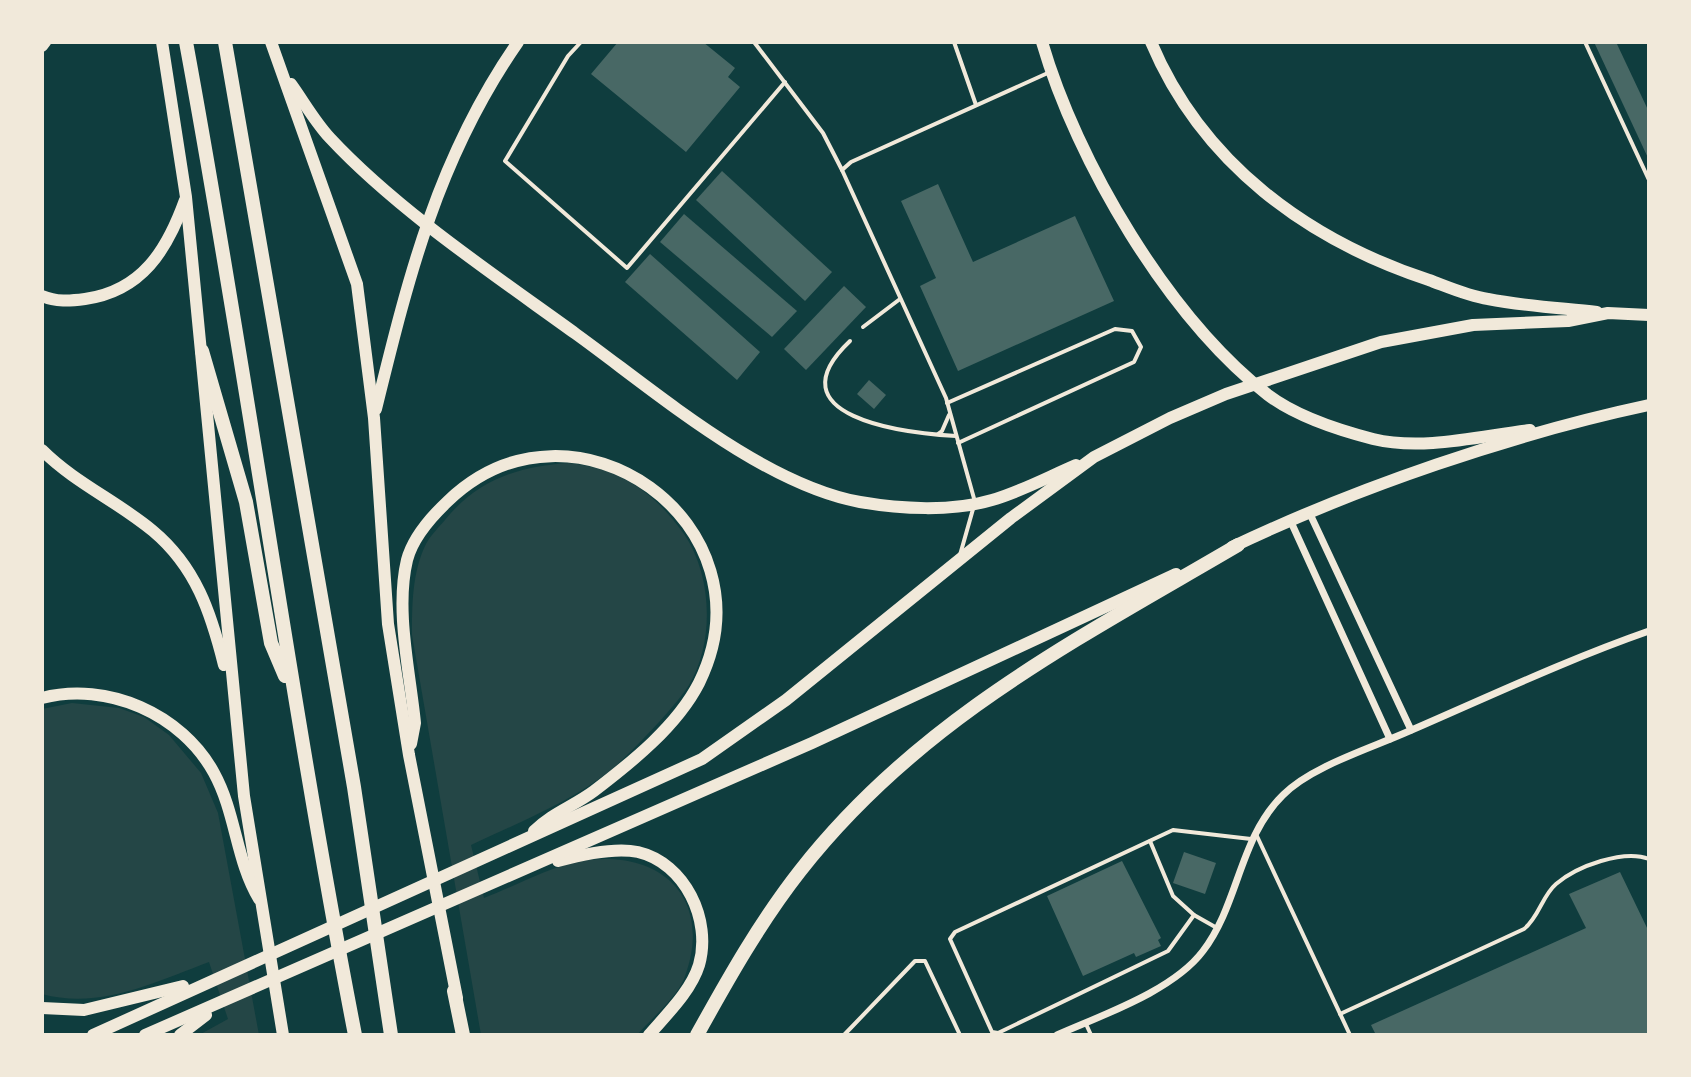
<svg xmlns="http://www.w3.org/2000/svg" width="1691" height="1077" font-family="'Roboto Condensed',sans-serif">
<style>
.green{fill:#244646}
.building{fill:#486865}
.lines{fill:none;stroke-linecap:round;stroke-linejoin:round}
.service{stroke:#f1e9da;stroke-width:4}
.minor{stroke:#f1e9da;stroke-width:7}
.primary{stroke:#f1e9da;stroke-width:12}
.motorway{stroke:#f1e9da;stroke-width:14}
</style>
<rect width="100%" height="100%" fill="#0f3d3e"/>
<g class="green">
<path d="M569 463C621 469 654 492 684 534 712 575 715 641 689 685 676 706 631 753 611 770 571 802 517 823 471 845L484 898C510 888 549 868 575 862 657 846 716 895 684 979 676 998 651 1019 637 1035H481L412 635C412 606 412 572 426 544 430 536 439 527 445 520 477 480 519 466 569 463Z"/>
<path d="M72 703 119 708 144 717 169 735 201 773 218 813 259 1035H199L228 1019 209 962C155 982 100 1010 42 994V709Z"/>
</g>
<g class="building">
<polygon points="618,42 703,42 735,68 728,77 740,87 686,152 591,74"/>
<polygon points="1594,42 1616,42 1649,112 1649,160"/>
<polygon points="722,171 832,272 805,301 696,200"/>
<polygon points="938,184 973,262 1075,216 1114,301 958,371 920,286 936,278 901,201"/>
<polygon points="684,214 797,311 772,337 660,242"/>
<polygon points="650,254 760,352 737,380 625,282"/>
<polygon points="844,286 866,307 806,370 784,349"/>
<polygon points="869,380 886,395 874,409 857,394"/>
<polygon points="1184,852 1216,863 1205,894 1173,883"/>
<polygon points="1122,861 1161,938 1158,940 1161,946 1136,957 1134,953 1083,976 1047,896"/>
<polygon points="1620,872 1649,932 1649,1035 1376,1035 1371,1025 1586,928 1569,894"/>
</g>
<g class="lines">
<g class="service">
<polyline points="581,42 568,56 505,161 627,268 785,82"/>
<polyline points="754,42 823,133 842,170 851,162 1050,72"/>
<polyline points="954,42 976,105"/>
<polyline points="1585,42 1649,180"/>
<polyline points="842,170 946,398 975,502 960,555"/>
<polyline points="863,327 900,299"/>
<path d="M850 341C770 417 904 433 956 436"/>
<polyline points="947,403 1115,329 1132,331 1141,347 1134,362 958,443"/>
<polyline points="938,434 942,431 949,415"/>
<polyline points="1256,834 1350,1035"/>
<polyline points="1150,841 1173,896 1194,915"/>
<polyline points="1217,928 1194,915 1168,951 998,1033 992,1032 950,939 955,932 1173,830 1251,839"/>
<path d="M1340 1014 1524 929C1539 917 1542 896 1556 884 1577 866 1624 849 1649 859"/>
<polyline points="1086,1024 1091,1035"/>
<polyline points="844,1035 915,961 925,961 960,1035"/>
</g>
<g class="minor">
<polyline points="1310,514 1411,730"/>
<polyline points="1291,522 1390,739"/>
<path d="M1057 1035C1102 1015 1173 991 1203 951 1239 904 1239 838 1283 795 1310 767 1371 748 1407 732 1488 697 1566 660 1649 631"/>
</g>
<g class="primary">
<polyline points="162,42 186,197 244,796 283,1035"/>
<polyline points="271,42 357,284 374,418 388,624 409,755 457,998"/>
<path d="M1042 42C1077 162 1168 317 1268 395 1297 417 1338 430 1373 439 1423 451 1480 436 1530 430"/>
<path d="M1151 42C1202 163 1307 240 1429 280 1448 287 1468 296 1488 299 1524 306 1561 308 1597 312"/>
<polyline points="42,46 45,42"/>
<path d="M291 84C304 102 315 122 330 138 397 210 496 276 576 334 655 391 762 484 860 502 900 509 952 512 992 500 1020 492 1048 477 1076 465"/>
<path d="M42 296C56 302 70 301 85 299 142 291 167 250 185 200"/>
<path d="M376 409C409 275 438 157 518 42"/>
<path d="M42 450C75 483 117 501 153 531 196 567 211 613 224 665"/>
<path d="M1232 547C1358 487 1513 434 1649 405"/>
<path d="M42 698C107 681 182 714 214 773 236 813 236 861 259 899"/>
<path d="M411 744 415 723C410 672 395 610 407 560 413 537 431 517 448 501 574 380 777 525 699 683 677 726 632 762 594 791 574 806 552 813 534 831"/>
<path d="M558 861C580 855 614 847 638 852 685 863 712 920 699 965 691 991 667 1014 649 1035"/>
<polyline points="42,1008 84,1010 183,986"/>
<polyline points="93,1035 702,759 786,700 1011,518 1094,457 1170,418 1226,394 1381,342 1473,325 1568,321 1608,313 1649,315"/>
<polyline points="145,1035 812,743 1176,574"/>
<polyline points="180,1035 206,1015"/>
</g>
<g class="motorway">
<path d="M186 42C247 372 291 705 355 1035"/>
<polyline points="225,42 354,787 391,1035"/>
<polyline points="202,351 246,502 271,643 285,676"/>
<polyline points="454,991 463,1035"/>
<path d="M697 1035C728 979 760 922 800 871 918 720 1076 640 1238 545"/>
</g>
</g>
<rect width="1691" height="1077" fill="none" stroke="#f1e9da" stroke-width="88"/>
</svg>
